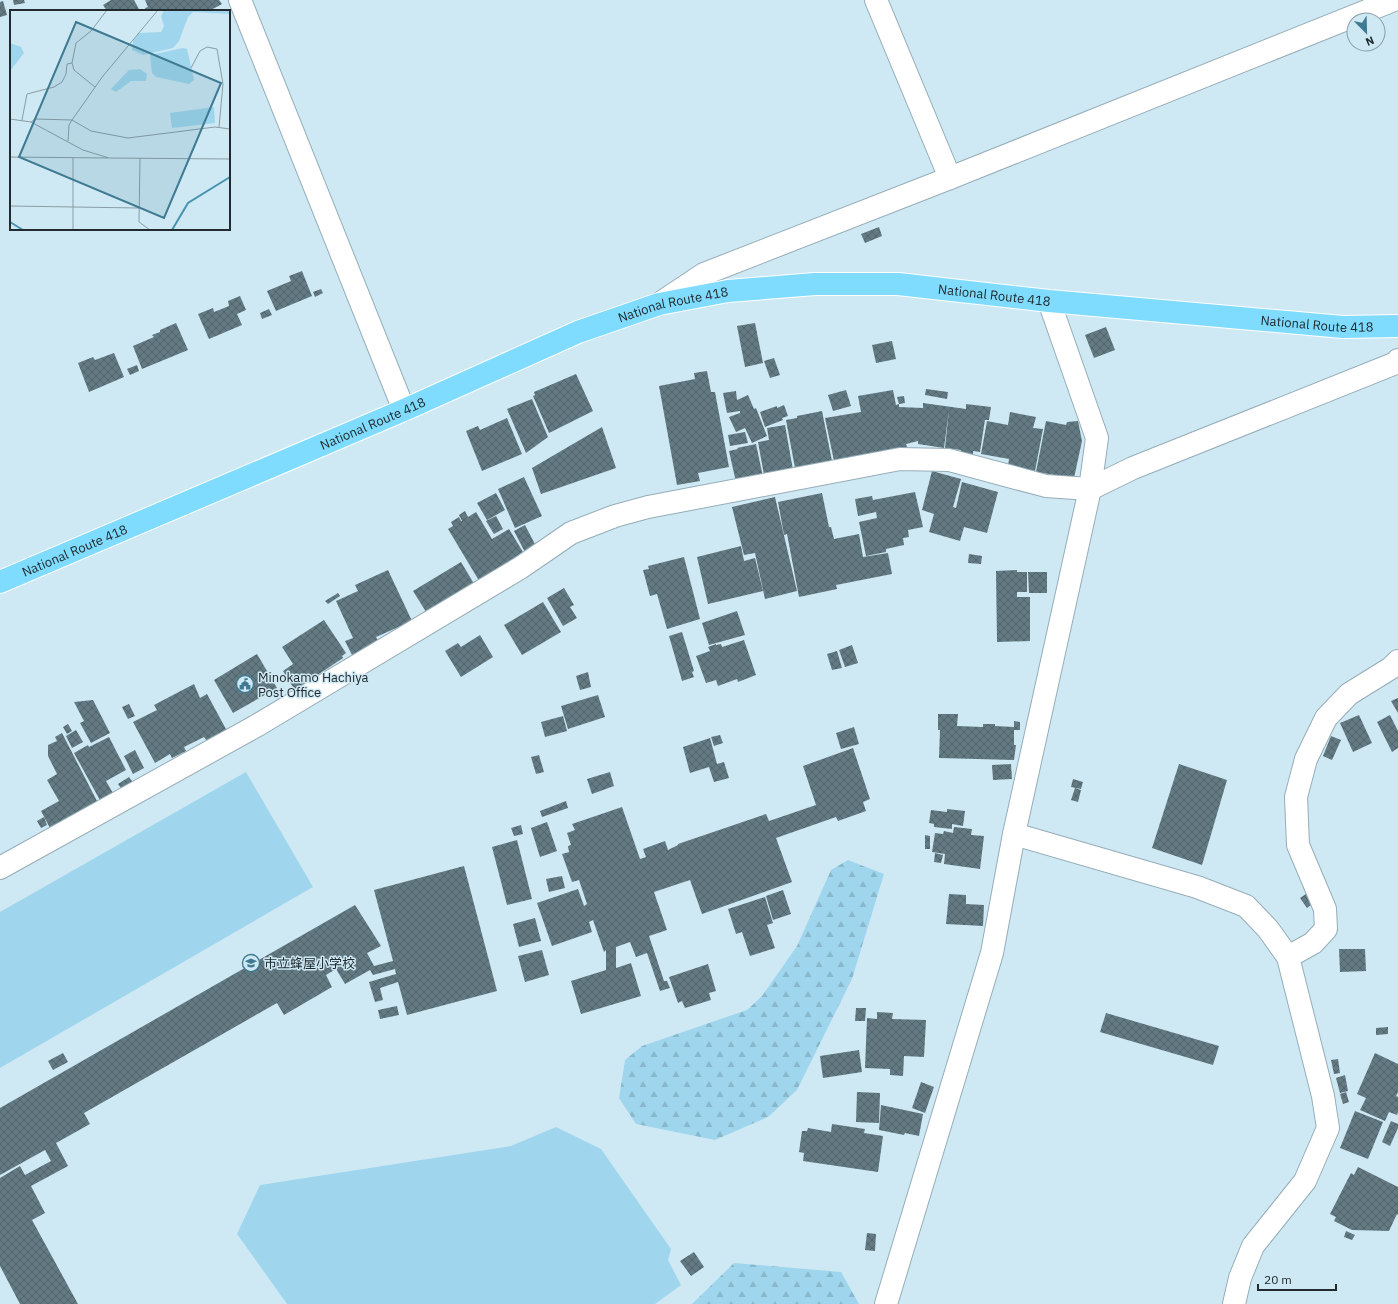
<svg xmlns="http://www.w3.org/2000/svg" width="1398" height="1304" font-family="'IBM Plex Sans','Noto Sans JP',sans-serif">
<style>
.grass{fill:#9fd6ed}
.forest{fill:url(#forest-firs)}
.building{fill:url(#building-cross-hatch)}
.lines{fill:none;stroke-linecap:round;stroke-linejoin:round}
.minor-casing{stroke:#95adb8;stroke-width:24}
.trunk-casing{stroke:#fff;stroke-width:24}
.minor{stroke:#fff;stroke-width:22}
.trunk{stroke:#7fdcff;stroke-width:22}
.labels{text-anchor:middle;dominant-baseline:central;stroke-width:3;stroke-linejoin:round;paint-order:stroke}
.street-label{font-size:13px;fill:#212b2f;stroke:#cfe9f4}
.poi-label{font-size:13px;fill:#212b2f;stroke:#cfe9f4;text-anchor:start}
.inset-river{fill:none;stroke:#4793b0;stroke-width:2}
.inset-road{fill:none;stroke:#899da5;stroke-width:1}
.view{fill:#3e7a91;fill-opacity:0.15;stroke:#3e7a91;stroke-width:2}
.inset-edge{fill:none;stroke:#212b2f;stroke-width:2}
</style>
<defs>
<pattern id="forest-firs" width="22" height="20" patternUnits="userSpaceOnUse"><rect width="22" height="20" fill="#9fd6ed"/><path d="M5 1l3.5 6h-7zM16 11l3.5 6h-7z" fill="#89b8cc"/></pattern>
<pattern id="building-cross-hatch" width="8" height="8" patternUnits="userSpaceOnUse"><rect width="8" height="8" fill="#637a83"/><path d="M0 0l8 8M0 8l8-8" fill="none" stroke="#51646c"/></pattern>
</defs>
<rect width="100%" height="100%" fill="#cfe9f4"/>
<g class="grass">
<polygon points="246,772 313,887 0,1068 0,912"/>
<polygon points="556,1127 601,1149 671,1249 668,1260 681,1285 655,1304 287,1304 237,1234 260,1185 511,1146"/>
</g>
<g class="forest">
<polygon points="848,860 884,874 852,979 797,1090 768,1117 715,1140 636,1124 619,1098 625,1060 642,1046 747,1010 762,996 797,946 831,870"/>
<polygon points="734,1263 841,1272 859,1304 692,1304"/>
</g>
<g class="building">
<polygon points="13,0 24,0 25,3 14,5"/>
<polygon points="111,0 134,0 140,11 107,11 103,5"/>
<polygon points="145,0 219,0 222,4 209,11 146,11 145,8 148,7"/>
<polygon points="3,1 7,15 0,17 0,2"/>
<polygon points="879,227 882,236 865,243 861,234"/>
<polygon points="302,271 312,296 276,311 267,291 291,281 289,276"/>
<polygon points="321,289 323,293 315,297 313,292"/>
<polygon points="240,296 246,310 237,314 242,325 209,339 198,314 213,308 214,312 229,306 228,301"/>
<polygon points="269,309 272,315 262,319 260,313"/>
<polygon points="176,323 188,350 142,369 133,346 154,337 152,335 160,332 160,330"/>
<polygon points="755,323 763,363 745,367 737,326"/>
<polygon points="1106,327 1115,350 1094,358 1085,335"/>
<polygon points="892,341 896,359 876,363 872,345"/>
<polygon points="114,353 124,377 89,392 78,363 93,357 95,360"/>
<polygon points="774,358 780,375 770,378 764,361"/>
<polygon points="137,365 139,371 130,375 127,369"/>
<polygon points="707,371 711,392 715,392 729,467 698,473 700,481 677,485 659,386 695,379 694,373"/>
<polygon points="576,374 593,411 549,433 533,396 535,395 534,392"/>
<polygon points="926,389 948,392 947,399 925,395"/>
<polygon points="846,390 851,406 833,411 828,395"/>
<polygon points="893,390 896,405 899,404 899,407 923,408 923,403 966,409 966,404 991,407 989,420 985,420 980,452 973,451 973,454 960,453 961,450 945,448 949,410 944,448 918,444 918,441 906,444 907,447 834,461 825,418 861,412 858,396"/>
<polygon points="736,391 737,400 748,395 754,409 756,408 767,436 752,443 745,428 736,432 729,417 740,413 740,411 727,413 723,393"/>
<polygon points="904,396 905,403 899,404 897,397"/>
<polygon points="532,399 548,437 526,453 507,409"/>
<polygon points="784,405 788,416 782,418 783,420 765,427 760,412 777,406 777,408"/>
<polygon points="822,411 832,461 795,468 786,420 797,418 797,416"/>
<polygon points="1010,412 1036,417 1033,428 1043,429 1035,471 1008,466 1009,459 981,454 987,421 1008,425"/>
<polygon points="507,418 522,454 482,471 466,431 478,426 480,430"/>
<polygon points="1046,421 1066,425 1067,422 1078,421 1082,441 1074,478 1036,472"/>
<polygon points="785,425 793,470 764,475 758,442 769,440 767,428"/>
<polygon points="602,427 616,468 541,494 532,468"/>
<polygon points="745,432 748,443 730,446 728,435"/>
<polygon points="756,444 763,477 736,482 729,451 738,449 737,448"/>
<polygon points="932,471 961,479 953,507 956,508 962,482 998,492 987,533 964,527 960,541 929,532 934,514 922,510"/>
<polygon points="524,477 542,516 515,528 498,489"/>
<polygon points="915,492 923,527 908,530 909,537 903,538 904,545 886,549 886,552 866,556 859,522 877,518 876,512 858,516 855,499 872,496 873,500"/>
<polygon points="496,493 505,510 487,520 477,503"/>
<polygon points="822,493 829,527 831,527 834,539 859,534 863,557 888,553 892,574 836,585 837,589 799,597 787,534 784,535 778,502"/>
<polygon points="775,497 797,591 765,599 755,553 744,555 732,507"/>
<polygon points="465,511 468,517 476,512 492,539 509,529 526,557 481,584 448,529 453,526 451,522 459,517 461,521 462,521 459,515"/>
<polygon points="496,516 503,529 494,534 486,521"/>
<polygon points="525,525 538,550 527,556 514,531"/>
<polygon points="741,546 744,561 755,558 763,591 708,604 697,557"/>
<polygon points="969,554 982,556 981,564 968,563"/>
<polygon points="684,557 700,619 667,629 657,594 650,596 643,570 649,569 648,566"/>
<polygon points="461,562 476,587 428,615 413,591"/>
<polygon points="388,570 412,621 376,637 380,645 353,657 345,641 353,638 336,601 358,591 355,585"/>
<polygon points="1017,570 1017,572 1027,572 1027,592 1017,592 1017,597 1030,597 1030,641 997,642 996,571"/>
<polygon points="1028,572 1047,572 1047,593 1029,593"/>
<polygon points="564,588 574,605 570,607 577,618 563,626 547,598"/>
<polygon points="338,593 340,596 328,604 325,601"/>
<polygon points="543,602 561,632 522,655 504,625"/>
<polygon points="737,611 745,635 709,645 702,623"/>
<polygon points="324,620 346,653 342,656 343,658 313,678 314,680 296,692 283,671 293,664 282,647"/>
<polygon points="682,632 694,671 692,672 694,677 682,681 669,636"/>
<polygon points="480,635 493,657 461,677 445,651 458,643 461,647"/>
<polygon points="744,640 756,675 738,682 737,679 718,686 716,680 706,683 696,656 710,651 708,647 716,644 716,645 721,644 722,647"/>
<polygon points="852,645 858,663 845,667 839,650"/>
<polygon points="837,651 842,668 832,670 827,654"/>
<polygon points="257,654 277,688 233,713 214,680"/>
<polygon points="588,672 591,687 580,690 576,676"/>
<polygon points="194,684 200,698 207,694 227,731 207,741 204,737 184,747 186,751 172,758 170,754 155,763 133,722 157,710 154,705"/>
<polygon points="598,695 605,717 568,729 561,706"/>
<polygon points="1398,698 1398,713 1391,701"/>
<polygon points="93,700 110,733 91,743 80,723 84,721 74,702"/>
<polygon points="129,704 135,716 128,719 122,707"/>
<polygon points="938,714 958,714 957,726 983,727 983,724 995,724 995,726 1014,727 1014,721 1020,722 1020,730 1014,730 1014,745 1016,745 1014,760 939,758 940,730 938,730"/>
<polygon points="1359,715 1372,743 1353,752 1340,723"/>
<polygon points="1390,715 1398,731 1398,748 1392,752 1377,722"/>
<polygon points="563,716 567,731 545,737 541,722"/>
<polygon points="68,724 72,731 67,734 63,727"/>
<polygon points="854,727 859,744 841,749 836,733"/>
<polygon points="76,730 83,742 72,748 66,736"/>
<polygon points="62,733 98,803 50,828 41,811 59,801 47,780 57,774 48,756 48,745 57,741 55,737"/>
<polygon points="720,735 723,743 714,746 711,737"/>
<polygon points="1331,736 1341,740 1332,760 1323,756"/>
<polygon points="109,737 126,770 106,781 114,795 101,802 74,753 88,745 89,747"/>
<polygon points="710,738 717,764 724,762 729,778 714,782 709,767 690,773 683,747"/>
<polygon points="853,748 870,799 863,802 866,811 838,821 836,817 776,838 792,882 702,914 690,880 654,892 667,930 649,936 664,981 667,981 670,988 660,991 647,953 636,957 630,942 616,947 616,968 631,963 641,996 581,1014 571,981 606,970 606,950 604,952 593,920 589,922 592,932 552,946 537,903 578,889 584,906 587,904 579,880 572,882 562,854 569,852 568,846 571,845 567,833 575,830 572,824 622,807 640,859 646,857 643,849 665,841 668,850 678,845 678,844 766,814 769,821 816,805 803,766"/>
<polygon points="135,750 144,768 133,774 124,756"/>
<polygon points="539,755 544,772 536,774 531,757"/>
<polygon points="1011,764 1012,779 993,780 992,765"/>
<polygon points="1179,764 1227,780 1202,865 1152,848"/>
<polygon points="610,772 614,786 592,794 587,779"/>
<polygon points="129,777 134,784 123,791 118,784"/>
<polygon points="1073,779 1083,782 1081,789 1071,787"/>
<polygon points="1075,788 1081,790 1078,802 1071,800"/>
<polygon points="566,801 568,808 542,817 540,811"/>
<polygon points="947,809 965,811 963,826 952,824 952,829 934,827 934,824 929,823 931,810 947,812"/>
<polygon points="44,817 47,825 41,828 37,821"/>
<polygon points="547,822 557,851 540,857 531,828"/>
<polygon points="521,825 523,834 514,836 511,828"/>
<polygon points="954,827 972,829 971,835 984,836 980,869 944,864 945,854 932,852 935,833 943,834 944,831 953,833"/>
<polygon points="925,835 930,836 930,849 925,849"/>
<polygon points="517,840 532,899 507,905 492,847"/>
<polygon points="935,853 943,855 941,863 934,862"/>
<polygon points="464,866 497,991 407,1015 398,982 380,988 383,1000 375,1002 369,982 396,974 395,969 373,975 370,970 345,984 336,969 326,975 332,987 284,1015 277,1003 84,1113 90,1124 56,1143 68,1166 31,1186 45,1213 32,1220 78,1304 20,1304 0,1266 0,1178 20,1166 25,1175 51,1161 45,1150 0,1175 0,1108 355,905 381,946 367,953 374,966 393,961 374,890"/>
<polygon points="562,876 565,888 549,892 546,879"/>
<polygon points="783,890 791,914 773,920 766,896"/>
<polygon points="1309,892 1315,902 1307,908 1300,898"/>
<polygon points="949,894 966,895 966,904 984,905 983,926 946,924"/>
<polygon points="765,897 773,923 767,925 775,948 750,956 742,932 736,934 728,909"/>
<polygon points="535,918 541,941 519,947 513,924"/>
<polygon points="1339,949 1365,949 1366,971 1340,972"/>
<polygon points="542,950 549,975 525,982 518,956"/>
<polygon points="708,964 716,991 709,993 711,1000 685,1008 682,1001 678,1003 669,977"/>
<polygon points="397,1006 399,1015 380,1019 378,1010"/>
<polygon points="856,1008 866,1008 865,1021 855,1021"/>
<polygon points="877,1012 893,1013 892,1019 926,1020 924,1057 904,1056 903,1076 890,1075 890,1069 865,1068 867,1018 877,1019"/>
<polygon points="1106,1013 1219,1046 1213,1065 1100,1032"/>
<polygon points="1388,1027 1388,1034 1376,1035 1376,1028"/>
<polygon points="859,1050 862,1072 823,1078 820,1056"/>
<polygon points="63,1053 68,1062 53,1070 48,1061"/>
<polygon points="1375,1053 1398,1064 1398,1092 1396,1096 1398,1097 1398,1112 1397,1115 1389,1112 1385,1121 1360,1110 1366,1098 1357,1094"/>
<polygon points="1338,1059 1340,1073 1334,1074 1331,1060"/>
<polygon points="1345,1075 1348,1091 1340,1093 1336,1078"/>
<polygon points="921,1082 934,1087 925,1113 912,1108"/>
<polygon points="857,1092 880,1093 879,1123 856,1122"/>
<polygon points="1346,1092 1349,1102 1343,1104 1340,1094"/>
<polygon points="881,1105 923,1114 919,1136 905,1133 904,1135 879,1130"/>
<polygon points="1355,1111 1383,1122 1368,1159 1340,1148"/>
<polygon points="1391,1121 1398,1124 1398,1128 1390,1146 1382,1142"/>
<polygon points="832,1124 865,1129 864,1133 883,1136 878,1172 803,1161 804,1153 799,1152 802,1131 807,1131 808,1128 831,1132"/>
<polygon points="1358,1167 1398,1187 1398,1215 1397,1214 1389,1231 1352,1230 1334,1221 1336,1217 1330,1214 1351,1173 1354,1175"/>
<polygon points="1346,1231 1355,1235 1352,1240 1344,1237"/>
<polygon points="867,1233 876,1234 875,1251 865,1250"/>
<polygon points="694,1252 704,1267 691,1276 680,1261"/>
</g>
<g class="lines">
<g class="minor-casing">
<g id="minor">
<polyline points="240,0 404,410"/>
<polyline points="876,0 950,178"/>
<polyline points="659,304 704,274 950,178 1394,0"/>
<polyline points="1014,834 1197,887 1246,906 1268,929 1288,957"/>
<polyline points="0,868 256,726 520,568 571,533 615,516 648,507 900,459 949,460 1046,486 1090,489 1133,468 1396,363 1398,360"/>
<polyline points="886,1304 992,953 1014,834 1090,489 1097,438 1049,301"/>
<polyline points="1234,1304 1240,1278 1253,1246 1305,1181 1328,1128 1323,1096 1288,957 1313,943 1326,929 1325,909 1298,845 1296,797 1306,759 1326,718 1349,694 1391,668 1398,661"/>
</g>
</g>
<g class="trunk-casing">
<g id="trunk">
<path id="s1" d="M0 582 404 410 578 332 659 304 728 291 815 284H898L1049 301 1343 327 1398 326"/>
</g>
</g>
<use href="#minor" class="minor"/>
<use href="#trunk" class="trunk"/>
</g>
<defs>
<g id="civic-ring" transform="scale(0.9)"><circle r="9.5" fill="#cfe9f4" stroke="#3e7a91" stroke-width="1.5"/><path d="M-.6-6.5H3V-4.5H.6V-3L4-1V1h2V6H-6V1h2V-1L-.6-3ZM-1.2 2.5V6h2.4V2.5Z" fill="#3e7a91"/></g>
<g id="school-ring" transform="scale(0.9)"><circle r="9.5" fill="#cfe9f4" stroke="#3e7a91" stroke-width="1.5"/><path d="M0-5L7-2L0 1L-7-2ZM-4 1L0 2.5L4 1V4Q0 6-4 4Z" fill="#3e7a91"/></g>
</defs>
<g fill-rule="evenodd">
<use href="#civic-ring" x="245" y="684"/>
<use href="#school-ring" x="251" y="963"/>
</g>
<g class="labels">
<g class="street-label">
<text stroke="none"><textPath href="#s1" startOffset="1053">National Route 418</textPath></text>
<text stroke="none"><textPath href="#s1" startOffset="729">National Route 418</textPath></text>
<text stroke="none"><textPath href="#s1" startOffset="1377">National Route 418</textPath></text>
<text stroke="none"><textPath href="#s1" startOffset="405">National Route 418</textPath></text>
<text stroke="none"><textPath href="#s1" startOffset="81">National Route 418</textPath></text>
</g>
<g class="poi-label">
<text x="258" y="677">Minokamo Hachiya<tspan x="258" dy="15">Post Office</tspan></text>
<text x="264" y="963">市立蜂屋小学校</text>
</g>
</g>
<g transform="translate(10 10)">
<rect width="220" height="220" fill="#cfe9f4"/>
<path d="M173 38 177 39 184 70 179 74 146 67 142 63 140 45ZM204 97 205 113 162 118 160 103Z" fill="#9fd6ed"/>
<path d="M154 0H220V4L183 2 178 7 169 31 163 38 133 45 122 40 123 31 129 23 151 22 154 16 151 6ZM0 33 11 37 14 43 0 61ZM130 59 137 64 136 71H121L106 82 101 79 119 60Z" fill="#9fd6ed"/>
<path class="inset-river" d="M0 212 13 220M162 220 178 193 220 167"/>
<path class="inset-road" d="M62 53 64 60 85 77M181 58 190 41 197 37 207 39 213 74 209 117M0 109 21 112 73 140 99 148 220 149M12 110 17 84 44 77 52 72 56 64 57 54 62 53 66 33 81 21 97 0M21 112 25 109 62 110 81 121 118 128 205 117 220 119M58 131 59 115 62 110 93 66 148 0M0 147 98 148M130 148 129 212 140 220M0 196 129 198M63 220V148"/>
<path class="view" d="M66 12 211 73 154 208 9 147Z"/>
<rect width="220" height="220" class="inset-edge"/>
</g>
<g transform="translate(1366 32) rotate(157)"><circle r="19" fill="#cfe9f4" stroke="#899da5"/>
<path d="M0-3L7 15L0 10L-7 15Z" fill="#3e7a91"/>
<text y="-6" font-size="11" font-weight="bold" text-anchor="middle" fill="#212b2f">N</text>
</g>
<path d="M1258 1284v6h78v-6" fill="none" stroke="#212b2f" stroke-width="2"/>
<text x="1264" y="1284" font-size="12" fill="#212b2f" stroke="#cfe9f4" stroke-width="3" paint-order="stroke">20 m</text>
</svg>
